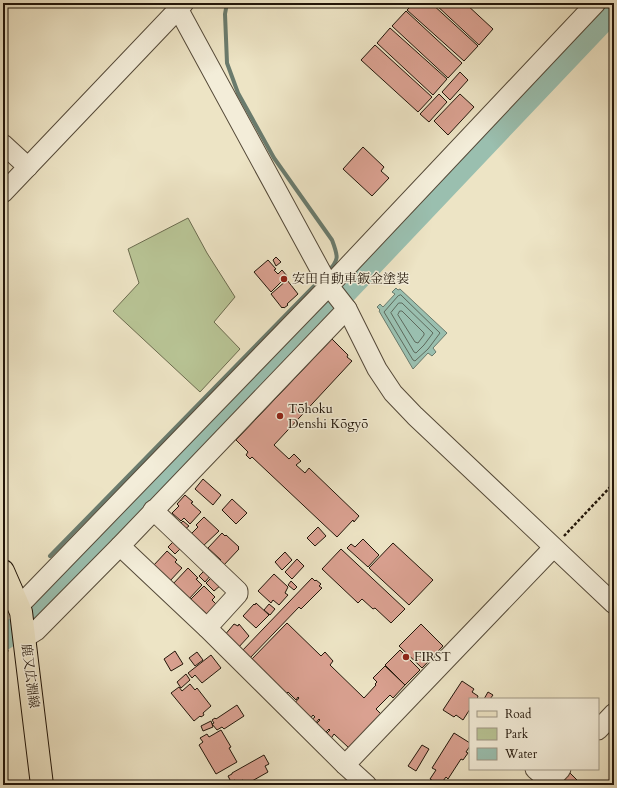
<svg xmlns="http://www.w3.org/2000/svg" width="617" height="788" font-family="Cardo,'Noto Serif JP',serif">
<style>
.green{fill:#b8c495;stroke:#6c6c4f}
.water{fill:#9abfaf;stroke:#6a7b6d}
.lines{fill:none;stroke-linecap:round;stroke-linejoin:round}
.shore{stroke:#5e6a5c;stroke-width:1}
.stream{stroke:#6a7b6d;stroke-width:4}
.river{stroke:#9abfaf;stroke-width:25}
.building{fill:#daa191;stroke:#211509}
.minor-casing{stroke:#544938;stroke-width:21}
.major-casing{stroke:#211509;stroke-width:24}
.path{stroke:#211509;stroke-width:2.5;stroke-dasharray:3 2;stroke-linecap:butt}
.minor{stroke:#f3edd9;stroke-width:19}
.major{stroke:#ede4c5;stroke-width:22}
.poi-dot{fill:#8f2418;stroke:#f3edd9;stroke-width:1.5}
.labels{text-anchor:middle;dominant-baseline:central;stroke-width:3;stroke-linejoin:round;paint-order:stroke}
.poi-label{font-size:13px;fill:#211509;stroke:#f3edd9;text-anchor:start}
.street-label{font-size:13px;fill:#211509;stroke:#f3edd9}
</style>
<rect width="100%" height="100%" fill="#ede4c5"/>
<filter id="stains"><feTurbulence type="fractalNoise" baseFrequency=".005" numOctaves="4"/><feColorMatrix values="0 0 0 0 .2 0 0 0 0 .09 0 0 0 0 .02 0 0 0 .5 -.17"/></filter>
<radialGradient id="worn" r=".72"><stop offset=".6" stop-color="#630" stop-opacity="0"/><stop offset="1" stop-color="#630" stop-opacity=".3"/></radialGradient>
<polygon class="green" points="188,218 207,253 235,297 214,322 240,349 200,392 113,311 139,283 128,249"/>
<polygon class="water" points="396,288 398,290 400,289 447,333 433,348 436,352 432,356 428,353 413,369 379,311 380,310 377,307 380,304 383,307 395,294 392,292"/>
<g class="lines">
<g class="shore">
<polygon points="401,295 440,333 428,349 415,361 413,360 384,312 398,296"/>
<polygon points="399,303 402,303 433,333 424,345 416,353 414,352 391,313"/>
<polygon points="400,311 402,311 424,333 424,335 418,343 415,342 398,315"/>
</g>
<g class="stream">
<path d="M227 3 225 14 227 63 238 93 274 158 332 240C338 256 340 260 327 272"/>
<polyline points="50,556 320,280"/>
</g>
<polyline class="river" points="3,638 38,615 614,8"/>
</g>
<g class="building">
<polygon points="414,3 431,3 478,46 464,61 407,10"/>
<polygon points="434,3 465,3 493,29 479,45"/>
<polygon points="406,11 462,63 448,78 392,26"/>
<polygon points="390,28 447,79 433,95 377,43"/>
<polygon points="375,45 432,97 418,112 361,60"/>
<polygon points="460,72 468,80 450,100 442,92"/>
<polygon points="439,94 447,102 429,122 420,114"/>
<polygon points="460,94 474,107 448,135 434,121"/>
<polygon points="363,147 384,167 381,171 389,178 372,196 343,169"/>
<polygon points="276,257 281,262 276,266 273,260"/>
<polygon points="268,260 276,269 274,270 278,274 282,270 287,276 271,292 254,272"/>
<polygon points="287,280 298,294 287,304 288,305 284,308 283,307 282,308 271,294"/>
<polygon points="332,339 348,355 347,357 352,361 274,445 289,459 294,454 301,461 296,465 305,473 309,468 359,516 354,522 353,520 337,537 252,457 250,459 246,455 248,452 236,440"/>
<polygon points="203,479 221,495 213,505 195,489"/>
<polygon points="185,495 193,502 191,503 201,512 190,524 184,518 181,521 172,513 179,506 177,504"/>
<polygon points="232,499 247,513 236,524 222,510"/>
<polygon points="204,517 219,531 202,547 190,535 198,527 196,525"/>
<polygon points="179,521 181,523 183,521 189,526 184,530 177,523"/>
<polygon points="318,527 326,536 315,546 307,538"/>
<polygon points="222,533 225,536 226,535 239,547 238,548 239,549 223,566 219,562 221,560 208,548"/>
<polygon points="363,539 379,555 368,567 347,548 351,544 355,547"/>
<polygon points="174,541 181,548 175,554 168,547"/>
<polygon points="393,543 433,580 409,605 369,568"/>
<polygon points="341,549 405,609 391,623 375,608 373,609 362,599 358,603 322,569"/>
<polygon points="167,551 177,560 175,562 182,568 169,582 153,566"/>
<polygon points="285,552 292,560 282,570 275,562"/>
<polygon points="297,559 304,566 292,579 285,572"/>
<polygon points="188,568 198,578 196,579 202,585 188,600 172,585"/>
<polygon points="205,570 211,575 205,582 199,576"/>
<polygon points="274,574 288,587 285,593 288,595 279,605 273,600 271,603 258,591"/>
<polygon points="212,577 221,585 214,591 206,583"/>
<polygon points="312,578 315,581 316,580 321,584 319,586 322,588 301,609 299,607 249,659 241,652"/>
<polygon points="291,581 297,587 294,590 288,585"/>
<polygon points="204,586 215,597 212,600 217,605 207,614 201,609 199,611 189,601"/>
<polygon points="256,603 269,615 256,628 243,616 254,604 255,605"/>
<polygon points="269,604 275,609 270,615 264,610"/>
<polygon points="287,623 321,656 325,652 333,661 330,665 364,698 376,685 375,684 377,682 373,678 385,666 405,685 393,698 390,695 376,709 381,714 370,725 371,726 349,748 334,734 330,740 325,735 330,730 329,729 325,733 316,724 320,720 319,719 314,725 310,721 315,717 313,715 309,720 293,705 299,698 298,697 296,700 288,692 285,695 250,661"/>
<polygon points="234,624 238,626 239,624 249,636 237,649 224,636"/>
<polygon points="421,624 443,646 422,668 399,646"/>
<polygon points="400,650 420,670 405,685 385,665"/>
<polygon points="175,651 183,664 171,671 164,659"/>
<polygon points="197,652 203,660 195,666 189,658"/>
<polygon points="211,655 221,668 202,683 195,675 192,678 188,673"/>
<polygon points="186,674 190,680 181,688 177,682"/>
<polygon points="462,681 474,689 472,692 478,696 477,699 470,699 470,709 463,720 456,715 454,717 443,710"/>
<polygon points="190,684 195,690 197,688 211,706 203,713 204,715 201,717 200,716 194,721 171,693 179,687 182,691"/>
<polygon points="488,692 493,695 490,699 484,699"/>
<polygon points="237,705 244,716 224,729 222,727 217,730 212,724 214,723 212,720 215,718 216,719"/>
<polygon points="211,721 213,727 203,731 201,726"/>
<polygon points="221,730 231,747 229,748 237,762 216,774 199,745 203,742 200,738 207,734 209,737"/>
<polygon points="454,733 470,743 470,746 466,752 468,753 463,760 461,759 448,779 446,777 440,785 430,779 436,770 432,768"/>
<polygon points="422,745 429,749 416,771 408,766"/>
<polygon points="264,755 269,764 265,766 268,772 245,785 243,780 237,783 235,780 231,782 228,776 232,774 232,773"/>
<polygon points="570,773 582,785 558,785"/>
</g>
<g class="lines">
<g class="minor-casing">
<g id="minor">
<polyline points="175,3 329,286 347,309 377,369 393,393 415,416 614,604"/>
<polyline points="3,144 28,167"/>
<polyline points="3,193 184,3"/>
<polyline points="153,510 238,591 238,594 207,628"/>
<polyline points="120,546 207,628 345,765 367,785"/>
<polyline points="19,606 329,286 596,3"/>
<polyline points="25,638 36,631 120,546 347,309"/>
<polyline points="598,730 614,713"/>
<polyline points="345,765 553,548"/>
<polyline points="535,769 549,781"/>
<polyline points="546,785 561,769"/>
</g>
</g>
<g class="major-casing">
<polyline id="major" points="3,571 21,612 42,785"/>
</g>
<g class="path">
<polyline points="564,536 614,483"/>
<polyline points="3,654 8,650"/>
</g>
<use href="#minor" class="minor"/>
<use href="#major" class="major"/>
</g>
<g class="poi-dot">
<circle cx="284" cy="279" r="4"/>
<circle cx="280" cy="416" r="4"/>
<circle cx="406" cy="657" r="4"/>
</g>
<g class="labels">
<g class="poi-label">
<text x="292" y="279">安田自動車鈑金塗装</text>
<text x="288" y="409">Tōhoku<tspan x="288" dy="15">Denshi Kōgyō</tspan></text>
<text x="414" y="657">FIRST</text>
</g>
<g class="street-label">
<text transform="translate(30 676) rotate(83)">鹿又広淵線</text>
</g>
</g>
<rect width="617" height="788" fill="none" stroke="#ede4c5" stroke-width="16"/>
<rect x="4" y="4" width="609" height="780" fill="none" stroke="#211509" stroke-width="2"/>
<rect x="8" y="8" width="601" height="772" fill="none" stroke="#211509"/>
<rect x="469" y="698" width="130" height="72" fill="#f3edd9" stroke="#9f9786"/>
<rect x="477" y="711" width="20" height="6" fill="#ede4c5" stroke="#9f9786"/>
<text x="505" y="718" font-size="12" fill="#211509">Road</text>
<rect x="477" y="728" width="20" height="12" fill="#b8c495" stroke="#9f9786"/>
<text x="505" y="738" font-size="12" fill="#211509">Park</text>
<rect x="477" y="748" width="20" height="12" fill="#9abfaf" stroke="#9f9786"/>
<text x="505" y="758" font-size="12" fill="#211509">Water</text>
<rect width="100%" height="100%" filter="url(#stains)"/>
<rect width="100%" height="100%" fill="url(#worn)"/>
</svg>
